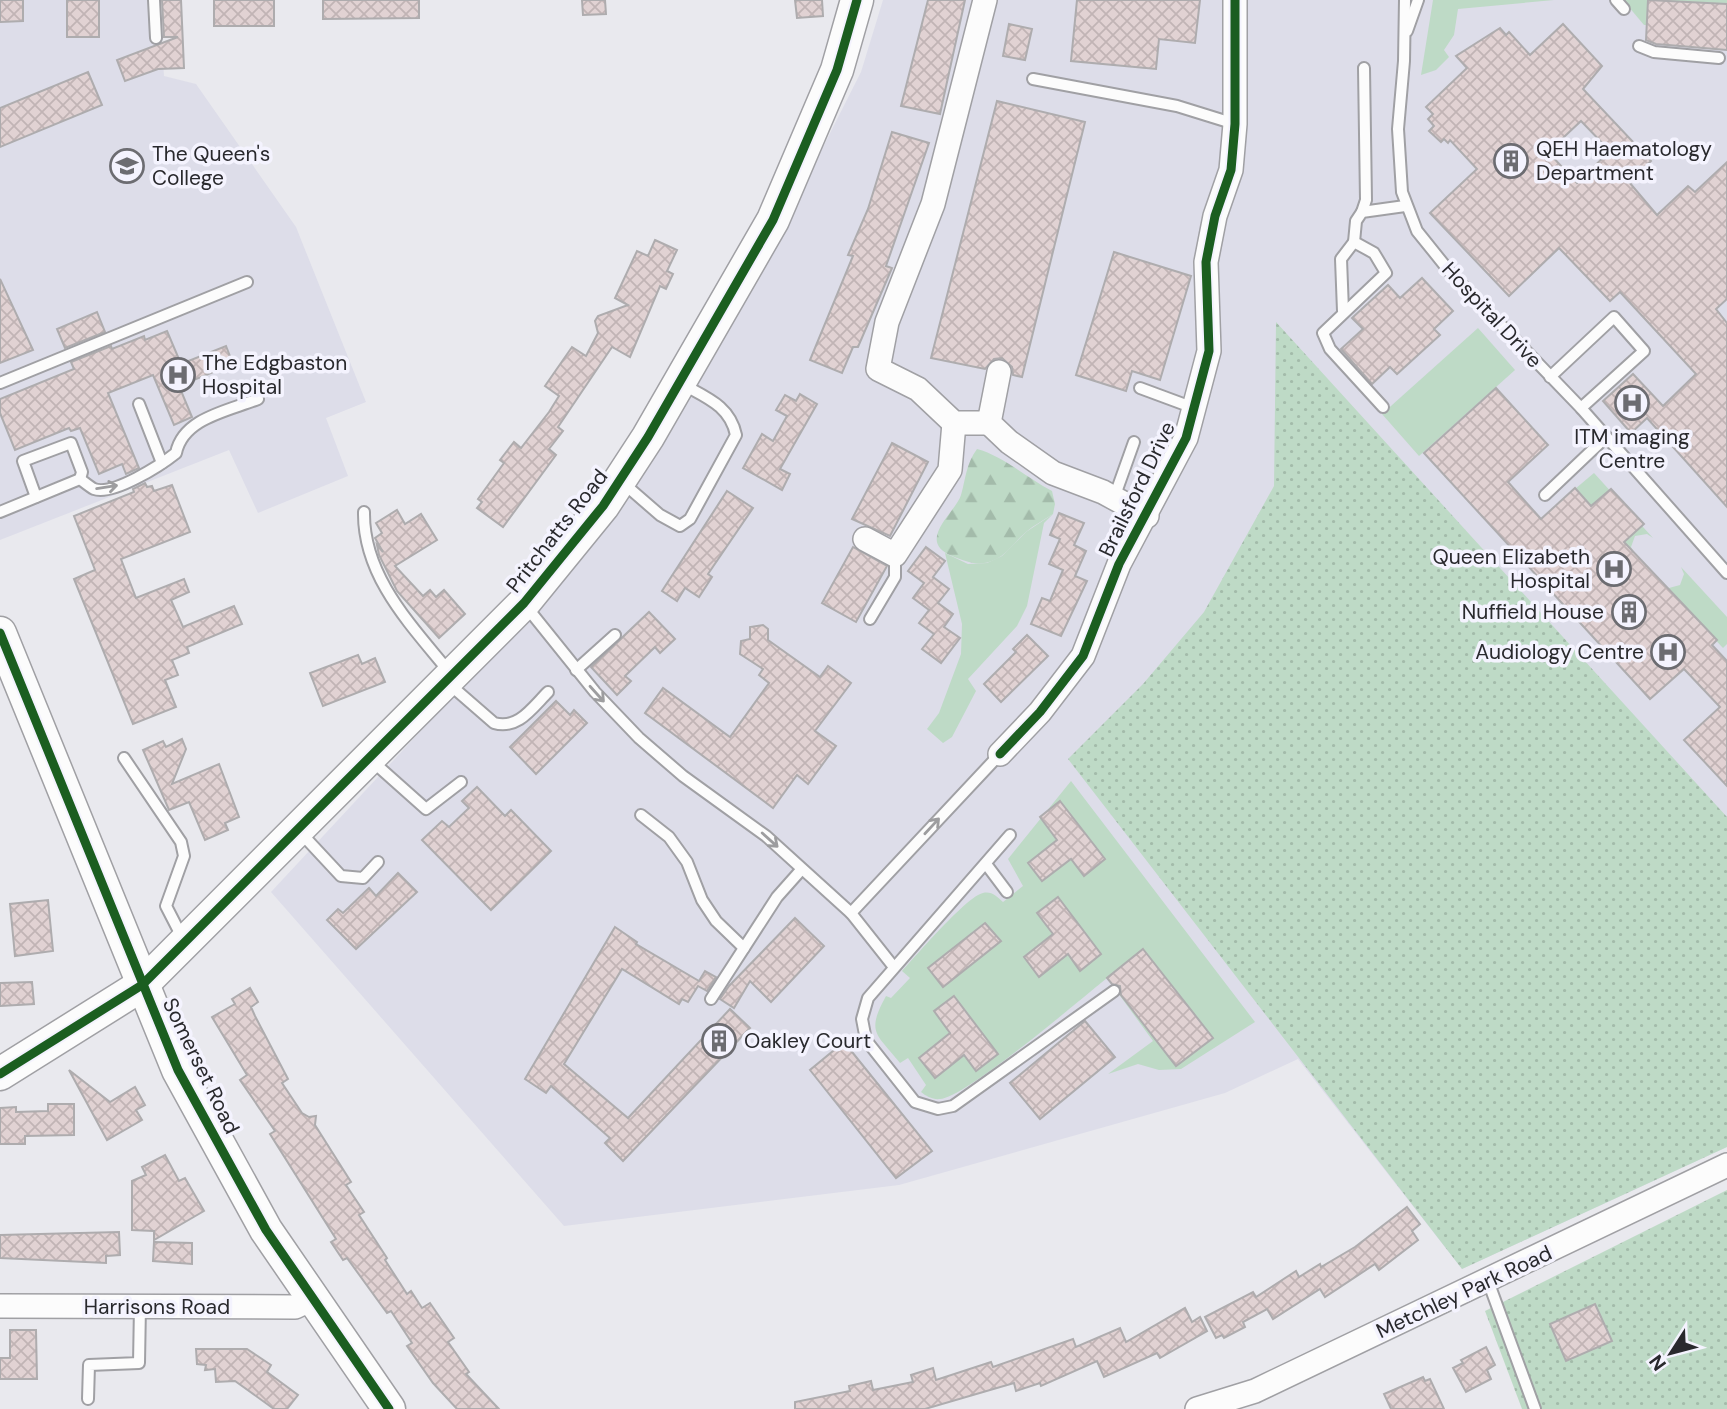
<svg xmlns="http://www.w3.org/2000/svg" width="1727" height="1409" font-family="'DM Sans',sans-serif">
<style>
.built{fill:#dddde9}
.grass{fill:#bedac6}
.forest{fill:url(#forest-firs)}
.park{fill:url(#park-dots)}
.building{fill:url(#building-cross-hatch);stroke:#aeacae;stroke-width:2;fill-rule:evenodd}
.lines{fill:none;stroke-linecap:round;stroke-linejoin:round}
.lane-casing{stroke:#a0a0a4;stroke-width:14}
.street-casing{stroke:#a0a0a4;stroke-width:26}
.secondary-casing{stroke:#a0a0a4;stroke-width:35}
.lane{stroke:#fcfcfc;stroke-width:10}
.street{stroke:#fcfcfc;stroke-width:23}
.secondary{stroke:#fcfcfc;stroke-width:32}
.cycleway-casing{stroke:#f4f3fe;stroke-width:13}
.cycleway{stroke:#1b5e20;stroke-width:9}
.oneway{stroke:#9d9d9f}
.labels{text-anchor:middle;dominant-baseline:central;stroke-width:7;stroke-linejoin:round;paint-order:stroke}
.poi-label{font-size:21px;fill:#29292d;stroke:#f4f3fe;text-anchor:start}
.street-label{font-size:21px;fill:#29292d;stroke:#f4f3fe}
</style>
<defs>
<pattern id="forest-firs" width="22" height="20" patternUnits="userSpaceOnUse" patternTransform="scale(1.75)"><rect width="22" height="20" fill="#bedac6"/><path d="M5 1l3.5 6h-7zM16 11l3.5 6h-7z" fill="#a3bbaa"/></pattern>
<pattern id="park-dots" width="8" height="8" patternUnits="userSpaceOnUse" patternTransform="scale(1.75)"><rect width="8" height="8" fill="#bedac6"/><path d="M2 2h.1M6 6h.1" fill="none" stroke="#a3bbaa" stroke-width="1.8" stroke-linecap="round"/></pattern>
<pattern id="building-cross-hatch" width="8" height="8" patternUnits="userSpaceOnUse" patternTransform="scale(1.75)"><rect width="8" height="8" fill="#e1d2d3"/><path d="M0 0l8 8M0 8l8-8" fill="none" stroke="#c1b4b5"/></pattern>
</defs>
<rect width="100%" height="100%" fill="#e9e9ee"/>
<g class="built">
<polygon points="0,0 159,0 164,76 196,84 296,227 366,402 326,418 348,476 258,513 229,450 0,540"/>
<polygon points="883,0 1727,0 1727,1147 1462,1269 1298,1059 1225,1093 899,1185 564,1226 271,892 471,677 783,226 861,72"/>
</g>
<g class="grass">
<polygon points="1433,0 1554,0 1458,9 1454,35 1444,50 1449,57 1436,70 1421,75"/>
<polygon points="1623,0 1727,0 1727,26 1644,25"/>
<polygon points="1478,328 1515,370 1419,456 1382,414"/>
<polygon points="1594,473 1653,538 1647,534 1635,536 1631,547 1635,554 1575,489"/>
<polygon points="1053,514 1044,523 1027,606 1017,626 968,679 976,691 952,737 943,743 927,729 939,713 961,654 962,624 945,553 968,564 987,563 1002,556 1026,532"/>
<polygon points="1681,567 1727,617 1727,644 1723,648 1663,584 1669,588 1680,585 1684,574"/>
<path d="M1071 781 1255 1022 1181 1069 1159 1070 1138 1064 1108 1074 1153 1041 1107 978C1081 999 965 1098 940 1099 933 1100 926 1096 921 1092L926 1085 908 1058 900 1063C876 1033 866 1033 886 996L891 998 910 978 902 971C916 956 967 896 983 893 992 891 997 897 1003 902L1023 886 1008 859Z"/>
</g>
<path class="forest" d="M977 449C1003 456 1027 478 1052 491L1055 504 1053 514C1044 520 1034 525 1026 532 1013 543 1006 557 989 562 975 566 965 561 952 556 915 541 956 512 961 495 966 477 966 464 977 449Z"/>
<g class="park">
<polygon points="1276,322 1727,817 1727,1147 1462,1269 1068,759 1143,684 1204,612 1274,486"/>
<polygon points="1727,1190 1727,1409 1522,1409 1485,1311"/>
</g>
<g class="building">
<polygon points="0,0 23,0 23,21 0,22"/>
<rect x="67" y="0" width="32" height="37"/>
<polygon points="162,0 181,0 184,68 158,69 125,81 117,60 178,37 164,37"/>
<rect x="214" y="0" width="60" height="26"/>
<polygon points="323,0 419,0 419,18 323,19"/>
<polygon points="582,0 605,0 606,14 583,15"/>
<polygon points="795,0 822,0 823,16 797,18"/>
<polygon points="928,0 965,0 940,114 901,106"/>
<polygon points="1077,0 1200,0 1195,43 1159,39 1156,69 1071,61"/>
<polygon points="1648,0 1727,4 1727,50 1656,44 1646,40"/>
<polygon points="1009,24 1032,29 1025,60 1003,56"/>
<path d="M1563 24 1602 66 1583 89 1651 161 1629 182 1657 215 1688 186 1695 192 1727 162V299L1716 309 1727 323V507L1647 418 1631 433 1603 401 1633 374 1663 406 1696 374 1620 292 1610 301 1559 248 1509 296 1430 213 1477 169 1450 140 1448 143 1444 139 1441 142 1429 131 1434 126 1428 119 1433 114 1426 107 1467 68 1456 56 1500 28 1506 35 1509 32 1530 55ZM1581 121 1610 151 1577 183 1548 152Z"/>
<polygon points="88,72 102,105 0,147 0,108"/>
<polygon points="997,101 1085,122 1022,377 1013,375 1012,367 1002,358 994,359 985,369 931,358"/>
<polygon points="892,132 929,143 886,266 892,268 858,347 853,347 842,373 810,360 853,256 848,255 868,209"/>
<polygon points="655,240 677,250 667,271 673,274 666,289 660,286 630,357 612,347 558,427 563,431 549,449 556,455 503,527 477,508 482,502 478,499 504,463 500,460 514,442 521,448 549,412 559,396 545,386 572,347 586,356 598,333 595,321 598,316 628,305 615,298 637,251 648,256"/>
<polygon points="1114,252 1191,276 1160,380 1132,371 1126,391 1076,375"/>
<polygon points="1422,278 1453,311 1434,329 1440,335 1397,374 1390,367 1372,384 1341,349 1363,329 1352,318 1388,285 1400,298"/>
<polygon points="0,279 33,350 0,363"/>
<polygon points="97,312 105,332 65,348 57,329"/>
<polygon points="167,331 181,364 226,346 233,364 179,386 192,417 174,425 153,375 108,393 139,468 126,474 122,464 99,474 80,428 71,431 69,428 15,450 0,413 0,399 74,369 71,362 111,346 112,349 144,336 145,340"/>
<polygon points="1496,388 1548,445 1508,482 1541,519 1575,488 1591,506 1611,489 1644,524 1624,542 1717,640 1712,645 1727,661 1727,786 1684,740 1720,707 1684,669 1650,699 1424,453"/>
<polygon points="800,394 817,404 780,469 790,474 782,490 743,468 762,434 773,441 787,416 776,410 785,395 796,401"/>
<polygon points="892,443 928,462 890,536 852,519"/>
<polygon points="145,483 147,487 152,486 154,491 172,485 190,532 121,559 136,598 184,579 189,592 171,600 183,627 234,606 242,624 187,647 189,653 172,660 178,675 165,680 176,707 133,724 74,579 95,570 74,516 134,492 133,489"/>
<polygon points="727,491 753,508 708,574 712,577 699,597 685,588 677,601 662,591"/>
<polygon points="397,510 405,524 421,514 437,540 395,566 423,596 430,590 436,597 444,590 465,614 439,638 397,591 379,555 377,545 383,552 375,538 382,533 376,523"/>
<polygon points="1059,513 1084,523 1074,545 1086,551 1075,576 1087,581 1061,636 1031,624 1042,598 1050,601 1063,570 1049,564 1060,539 1050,535"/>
<polygon points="853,547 887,566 856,622 822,603"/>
<polygon points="926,547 945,561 933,577 949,589 938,603 953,614 944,627 960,638 941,663 922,649 934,634 919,623 929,610 913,598 924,583 908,571"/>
<polygon points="649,612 675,639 660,653 655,647 625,676 631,681 617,695 591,667"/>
<polygon points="763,625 768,629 768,640 820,677 828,666 851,683 815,731 836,746 808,784 797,775 773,808 645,713 663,688 730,737 769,683 759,675 763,669 740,654 741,641 750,639 750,627"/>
<polygon points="1027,635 1048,656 1001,702 984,684 1016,652 1013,649"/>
<polygon points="358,655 362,664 375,658 385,682 323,706 310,673"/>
<polygon points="556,701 570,715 574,710 587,723 536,774 510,747"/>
<polygon points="182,739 186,749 172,784 219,764 239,817 225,823 228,830 205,840 189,802 169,810 143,750 163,741 166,747"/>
<polygon points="477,787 505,816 511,810 551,851 491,910 422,840 442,821 449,827 469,808 462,801"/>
<polygon points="1060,801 1105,859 1084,876 1071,859 1042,881 1028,863 1057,840 1040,817"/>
<polygon points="398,873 417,892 356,949 327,920 338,909 343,913 369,888 376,896"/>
<polygon points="1058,897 1101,954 1080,971 1068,954 1039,977 1024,957 1053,934 1037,913"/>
<polygon points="48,900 53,951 15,956 10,904"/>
<polygon points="795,918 824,946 771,1002 750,981 734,1008 720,999 729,986"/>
<polygon points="985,923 1001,941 943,987 928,968"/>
<polygon points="615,927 637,942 636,944 699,981 705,971 716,977 707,991 698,986 688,1002 682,999 679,1004 622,969 564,1064 628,1118 730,1009 750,1028 623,1161 605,1143 610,1138 551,1086 546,1093 525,1079"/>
<polygon points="1143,949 1213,1038 1176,1066 1121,995 1120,986 1112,984 1107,978"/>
<polygon points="32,982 34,1004 0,1006 0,983"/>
<polygon points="250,988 258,1002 251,1007 255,1016 288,1079 282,1083 302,1113 309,1117 316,1116 315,1125 351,1182 346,1185 364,1212 359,1215 387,1258 385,1260 407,1294 411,1291 422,1308 430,1303 454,1338 448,1342 469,1372 466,1374 499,1409 457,1409 433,1383 407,1346 412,1343 391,1311 387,1313 347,1258 343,1260 331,1242 336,1239 270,1134 275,1131 240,1080 247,1075 212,1017 235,1004 232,999"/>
<polygon points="954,996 998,1054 976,1071 964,1055 935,1078 919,1058 950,1033 934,1011"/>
<polygon points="1085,1021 1115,1057 1040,1119 1010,1083"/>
<polygon points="844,1042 932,1151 896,1178 810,1070"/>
<polygon points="69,1070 110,1102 135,1087 145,1105 136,1110 142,1120 107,1140"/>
<polygon points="48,1104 74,1104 74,1135 25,1136 25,1144 0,1144 0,1108 16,1107 16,1112 48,1111"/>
<polygon points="165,1155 179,1181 185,1178 204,1211 154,1240 154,1231 132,1230 132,1181 146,1175 142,1167"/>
<polygon points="1407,1207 1420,1224 1412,1231 1418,1240 1379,1270 1375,1264 1325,1297 1320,1289 1273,1319 1267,1309 1243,1322 1245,1327 1224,1338 1222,1335 1216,1338 1205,1317 1253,1292 1256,1297 1296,1271 1299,1277 1320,1264 1321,1267 1355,1247"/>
<polygon points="119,1232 120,1255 106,1256 106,1263 0,1258 0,1235"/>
<polygon points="154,1242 192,1243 192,1264 153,1261"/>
<polygon points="1595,1304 1612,1341 1566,1361 1550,1324"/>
<polygon points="1185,1308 1192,1322 1200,1317 1207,1331 1160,1358 1157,1353 1104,1377 1097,1361 1041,1386 1040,1383 1016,1391 1014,1383 925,1409 795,1409 795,1402 850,1391 849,1386 871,1381 873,1390 913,1382 911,1375 933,1368 936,1380 991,1362 993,1367 1073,1339 1076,1347 1120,1328 1126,1342"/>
<polygon points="10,1330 36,1330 37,1379 0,1379 0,1358 10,1358"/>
<polygon points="1486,1347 1495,1365 1487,1370 1491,1379 1466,1392 1453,1368 1463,1363 1461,1360"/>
<polygon points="196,1349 247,1349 271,1365 267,1372 298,1395 287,1409 274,1409 235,1381 216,1382 215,1369 205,1370 206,1365 197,1364"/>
<polygon points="1423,1377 1425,1381 1430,1379 1444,1409 1391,1409 1384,1394"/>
</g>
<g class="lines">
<g class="lane-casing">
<g id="lane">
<polyline points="154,0 156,38"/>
<polyline points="1405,0 1404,61 1398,129 1402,192 1417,231 1450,272 1581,408 1727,573"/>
<polyline points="1616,0 1624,9"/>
<polyline points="1407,31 1418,0"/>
<polyline points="1639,46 1654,52 1719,58"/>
<polyline points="1033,79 1177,106 1235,124"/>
<polyline points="1362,212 1366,200 1364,68"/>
<polyline points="1343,311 1341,259 1354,242"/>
<polyline points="1550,377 1614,317 1644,351 1581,408"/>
<polyline points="0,383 247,282"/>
<polyline points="1140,388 1194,408"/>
<polyline points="139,404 162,463"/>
<polyline points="1383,407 1330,349 1323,333 1386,273 1374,253 1354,242 1356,221 1362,212 1405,206"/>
<path d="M622 482 660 515 680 526 690 519 736 435C730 406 707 398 682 384"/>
<polyline points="1545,495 1606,437"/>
<polyline points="36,497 23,461 71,443 82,472 80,479"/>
<polyline points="1114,498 1134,442"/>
<path d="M0 512 80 479C84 482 90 487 94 489 113 496 161 465 176 453 183 418 228 411 258 399"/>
<path d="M364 512C363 577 412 626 450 673"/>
<polyline points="525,605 595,692 639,738 683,776 766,836 851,913 1000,754"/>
<polyline points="870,619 895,577 895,555"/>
<polyline points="576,670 615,635"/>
<path d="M448 683 494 723C518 730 532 708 548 692"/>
<polyline points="124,758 181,842 184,856 166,906 183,939"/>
<polyline points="371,760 426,809 461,782"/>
<polyline points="641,815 669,837 687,862 702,900 716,921 744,948"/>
<polyline points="300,832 341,876 363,878 378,862"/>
<polyline points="1010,835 868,998 862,1019 866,1040 915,1102 938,1109 953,1106 1114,991"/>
<polyline points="986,864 1007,892"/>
<polyline points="851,913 893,966"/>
<polyline points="711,999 777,897 801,870"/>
<polyline points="1488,1281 1535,1409"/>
<polyline points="88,1399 89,1365 139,1363 140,1306"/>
</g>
</g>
<g class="street-casing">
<g id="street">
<polyline points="985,0 933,204 887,322 878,369 918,389 954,423 989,423"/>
<polyline points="999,372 989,423 1009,442 1053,473 1103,492 1147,516"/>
<polyline points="865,539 895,555 950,470 954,423"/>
<polyline points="1000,754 1040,712 1083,656 1119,564 1186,438 1209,351 1206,262 1215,216 1231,170 1235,124 1235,0"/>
<polyline points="0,1306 295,1307 312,1299"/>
<polyline points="1197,1409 1255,1391 1727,1165"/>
</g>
</g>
<g class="secondary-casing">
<g id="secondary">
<polyline points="0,633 178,1070 266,1230 389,1409"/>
<polyline points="0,1074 142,985 524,603 603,506 648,437 773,220 837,70 857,0"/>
</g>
</g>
<use href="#lane" class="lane"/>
<use href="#street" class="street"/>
<use href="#secondary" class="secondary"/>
<g class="cycleway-casing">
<g id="cycleway">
<polyline points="0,633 178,1070 266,1230 389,1409"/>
<polyline points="1000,754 1040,712 1083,656 1119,564 1186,438 1209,351 1206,262 1215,216 1231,170 1235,124 1235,0"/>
<polyline points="0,1074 142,985 524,603 603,506 648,437 773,220 837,70 857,0"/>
</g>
</g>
<use href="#cycleway" class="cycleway"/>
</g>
<defs><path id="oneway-shaft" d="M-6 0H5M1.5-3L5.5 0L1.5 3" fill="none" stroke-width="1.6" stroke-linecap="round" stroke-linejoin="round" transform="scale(1.75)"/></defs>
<g class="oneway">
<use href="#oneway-shaft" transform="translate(107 487) rotate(-9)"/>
<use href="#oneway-shaft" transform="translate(597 694) rotate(48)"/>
<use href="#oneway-shaft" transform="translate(932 826) rotate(-47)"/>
<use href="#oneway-shaft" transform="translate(770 840) rotate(42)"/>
</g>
<defs>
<g id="building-ring" transform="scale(1.75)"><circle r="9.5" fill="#f4f3fe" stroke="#6c6c71" stroke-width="1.5"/><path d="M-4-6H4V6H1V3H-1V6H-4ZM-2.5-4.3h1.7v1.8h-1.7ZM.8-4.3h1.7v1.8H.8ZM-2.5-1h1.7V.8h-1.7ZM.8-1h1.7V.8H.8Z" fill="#6c6c71"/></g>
<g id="university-ring" transform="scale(1.75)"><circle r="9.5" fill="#f4f3fe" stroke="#6c6c71" stroke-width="1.5"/><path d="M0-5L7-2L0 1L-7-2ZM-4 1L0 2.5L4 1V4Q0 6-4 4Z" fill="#6c6c71"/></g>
<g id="hospital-ring" transform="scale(1.75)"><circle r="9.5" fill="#f4f3fe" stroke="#6c6c71" stroke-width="1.5"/><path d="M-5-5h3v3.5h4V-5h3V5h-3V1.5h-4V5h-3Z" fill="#6c6c71"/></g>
</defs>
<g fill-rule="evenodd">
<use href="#building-ring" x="1511" y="161"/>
<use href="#university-ring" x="127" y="166"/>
<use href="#hospital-ring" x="178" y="375"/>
<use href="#hospital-ring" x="1632" y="403"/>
<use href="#hospital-ring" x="1614" y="569"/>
<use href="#building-ring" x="1629" y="612"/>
<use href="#hospital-ring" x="1668" y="652"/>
<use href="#building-ring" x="719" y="1041"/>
</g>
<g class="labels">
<g class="poi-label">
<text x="1536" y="149">QEH Haematology<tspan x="1536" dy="24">Department</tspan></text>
<text x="152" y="154">The Queen's<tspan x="152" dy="24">College</tspan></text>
<text x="202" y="363">The Edgbaston<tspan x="202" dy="24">Hospital</tspan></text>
<text x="1632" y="437" text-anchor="middle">ITM imaging<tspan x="1632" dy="24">Centre</tspan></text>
<text x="1590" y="557" text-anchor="end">Queen Elizabeth<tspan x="1590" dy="24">Hospital</tspan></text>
<text x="1604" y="612" text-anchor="end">Nuffield House</text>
<text x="1644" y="652" text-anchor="end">Audiology Centre</text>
<text x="744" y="1041">Oakley Court</text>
</g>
<g class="street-label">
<text transform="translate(1492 315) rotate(47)">Hospital Drive</text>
<text transform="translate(1137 489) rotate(-64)">Brailsford Drive</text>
<text transform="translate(557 531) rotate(-52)">Pritchatts Road</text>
<text transform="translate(201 1066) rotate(64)">Somerset Road</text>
<text transform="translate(1464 1292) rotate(-25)">Metchley Park Road</text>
<text x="157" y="1307">Harrisons Road</text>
</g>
</g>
<g transform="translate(1671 1353) rotate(234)" stroke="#f4f3fe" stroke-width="5" paint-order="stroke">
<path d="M0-5L12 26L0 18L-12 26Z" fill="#29292d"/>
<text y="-10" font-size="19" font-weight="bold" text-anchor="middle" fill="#29292d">N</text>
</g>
</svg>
